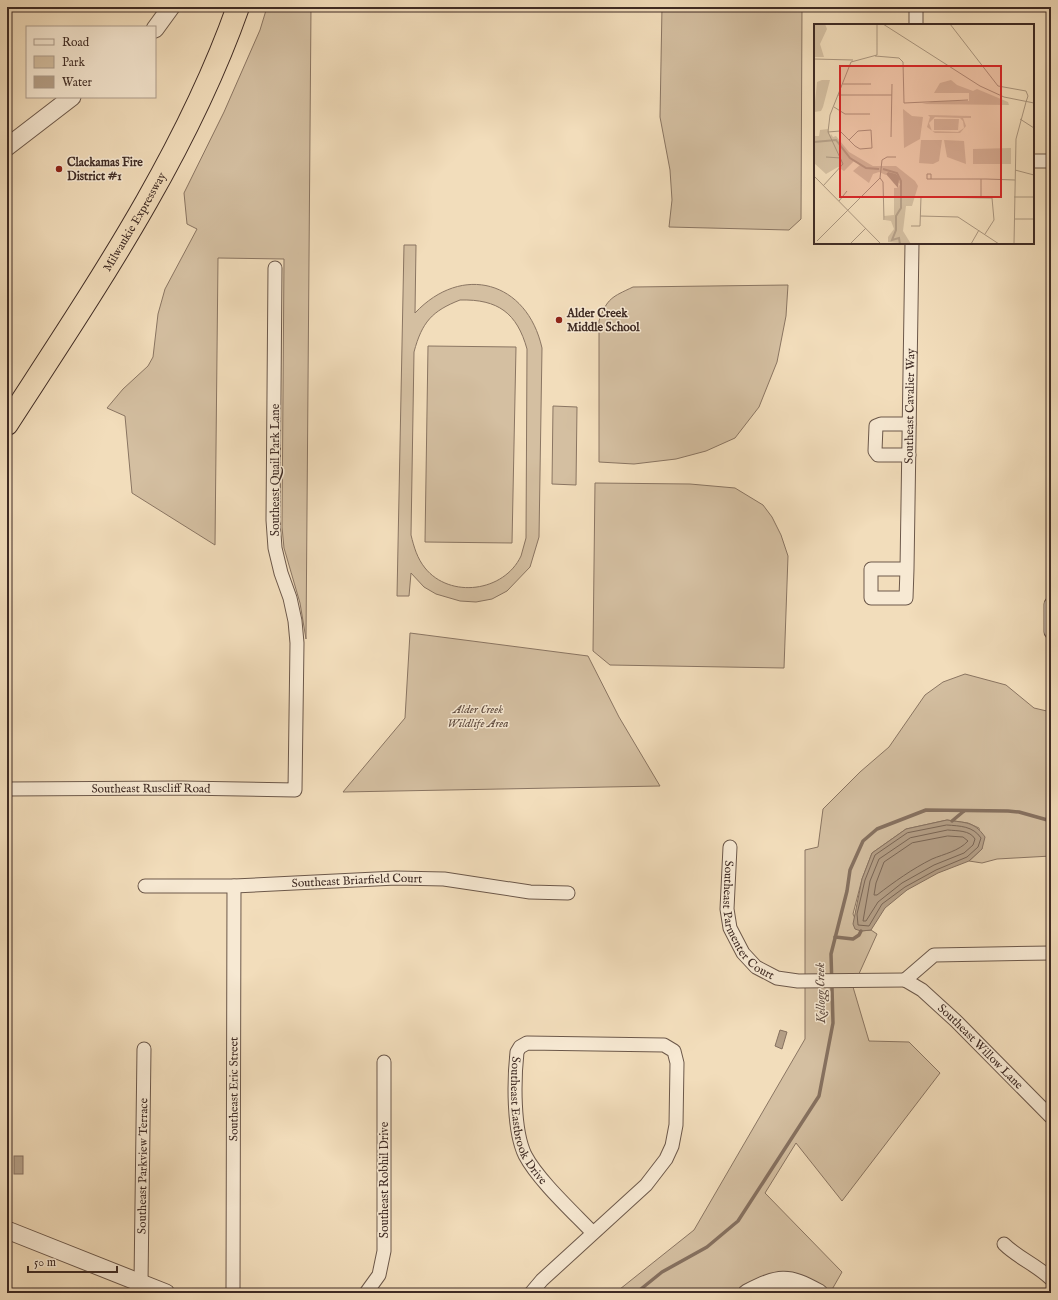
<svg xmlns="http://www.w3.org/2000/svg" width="1058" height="1300" font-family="'IM FELL English',serif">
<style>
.green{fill:#d4bfa1;stroke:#8a7562;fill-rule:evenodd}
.water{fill:#b5a088;stroke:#867160}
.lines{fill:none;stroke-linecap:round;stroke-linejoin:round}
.shore{stroke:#7a6656;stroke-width:1}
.stream{stroke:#867160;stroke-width:3.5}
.minor-casing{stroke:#6c584a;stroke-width:15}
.tertiary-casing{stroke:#6c584a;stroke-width:19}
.trunk-casing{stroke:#3f2b24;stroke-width:24}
.minor{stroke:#f7e9d3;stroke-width:13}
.tertiary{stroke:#f7e9d3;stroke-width:17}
.trunk{stroke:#f2ddbb;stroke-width:22}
.poi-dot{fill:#8f2418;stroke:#f7e9d3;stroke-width:1.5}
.labels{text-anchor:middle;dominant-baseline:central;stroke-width:3;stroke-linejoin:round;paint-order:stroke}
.poi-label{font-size:12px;font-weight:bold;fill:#3f2b24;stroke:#f7e9d3;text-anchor:start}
.street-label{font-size:12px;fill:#3f2b24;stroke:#f7e9d3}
.park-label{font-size:12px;font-style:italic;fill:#5d493d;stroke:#f7e9d3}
.water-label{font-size:13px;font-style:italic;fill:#624e42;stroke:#f7e9d3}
.inset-river{fill:none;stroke:#b5a088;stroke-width:2}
.inset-road{fill:none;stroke:#aa967f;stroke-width:1}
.view{fill:#d62828;fill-opacity:0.15;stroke:#d62828;stroke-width:2}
.inset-edge{fill:none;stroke:#3f2b24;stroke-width:2}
</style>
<rect width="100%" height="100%" fill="#f2ddbb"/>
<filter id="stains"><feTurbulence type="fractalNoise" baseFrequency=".005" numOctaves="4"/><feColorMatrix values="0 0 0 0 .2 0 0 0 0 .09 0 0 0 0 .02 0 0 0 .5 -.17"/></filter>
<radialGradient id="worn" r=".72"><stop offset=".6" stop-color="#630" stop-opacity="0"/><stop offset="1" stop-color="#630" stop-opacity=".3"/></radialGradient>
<g class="green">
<polygon points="267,7 311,7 306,639 300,603 284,548 282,527 284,259 218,258 215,545 132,493 125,416 107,408 123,389 148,366 153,357 158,314 165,289 197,229 187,224 184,193 224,112 260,30"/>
<polygon points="662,7 802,7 801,219 789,230 669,227 672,200 670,170 660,117"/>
<path d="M404 245H416L415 313C462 263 527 281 542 348L539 537 530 567 507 591 492 599 476 602 460 601 436 594 424 587 411 573 409 596H397ZM460 300C498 299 517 313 527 349L526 538C524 544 523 550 521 556 504 592 450 599 425 568 417 558 414 547 411 535L414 352C422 322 432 311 460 300Z"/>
<path d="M788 285 786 316 777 362 759 407 735 438 706 451 676 459 634 464 599 462V321C607 298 612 297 633 287Z"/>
<polygon points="428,346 516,347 512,543 425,542"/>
<polygon points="553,406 577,407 576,485 552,484"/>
<polygon points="595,483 690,484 735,488 763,505 772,517 781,535 788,556 784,668 610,665 593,651"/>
<polygon points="410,633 588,656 619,717 660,786 343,792 405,718"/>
<polygon points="965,674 1006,685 1034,708 1051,712 1051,856 997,859 982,863 969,861 982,849 979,828 968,823 947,820 906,829 872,853 862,879 853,914 861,931 871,930 877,934 853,987 869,1041 909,1042 940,1073 842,1201 796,1143 765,1193 842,1272 830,1293 615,1293 694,1230 805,1039 805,850 818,847 823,809 860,772 889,747 925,695 943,682"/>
</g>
<g class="water">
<path d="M947 820C965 823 974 821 985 837L982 849 969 861 938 873 907 890 885 908 871 930 861 931 855 929 853 924 862 879 872 853 906 829Z"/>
<polygon points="780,1030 787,1032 782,1049 775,1046"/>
<rect x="14" y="1156" width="9" height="18"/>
</g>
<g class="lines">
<g class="shore">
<path d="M947 825C960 826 973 826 981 838L978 847 967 857 936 870 905 887 882 904 869 926 858 925 857 914 865 880 875 855 907 833Z"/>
<path d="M948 830C957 831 970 830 975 839L973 845 964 853 934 865 902 883 878 902 866 921H863L870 881 879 859 910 838Z"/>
<path d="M948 836 963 837 968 841C959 851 944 854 932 859 912 869 894 882 877 895H874L876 883 884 862 912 843Z"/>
</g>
<g class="stream">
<polyline points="952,821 964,811"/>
<polyline points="835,937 853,939 859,935 861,931"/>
<polyline points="636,1293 662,1272 707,1247 738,1221 819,1096 833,1023 831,954 847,891 850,870 863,841 877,829 926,810 1008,811 1019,812 1051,821"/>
</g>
<g class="minor-casing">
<g id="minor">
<polyline points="916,25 916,7"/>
<polyline points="1033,161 1051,161"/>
<polyline points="909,455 878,455 875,451 876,426 881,424 909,424"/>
<path id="s1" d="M907 569H871V598H906L907 569 912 243"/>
<polyline points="1051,604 1051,632"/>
<path id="s2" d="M7 789 182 788 295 790 297 643 295 621 290 598 281 573 275 548 273 520 275 268"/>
<path id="s3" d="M730 847 727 909 730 928 743 953 756 967 777 978 798 981 905 980"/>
<path id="s4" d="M145 886H234L396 878 444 879 530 892 568 893"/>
<path id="s5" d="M905 980 922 990 956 1021 1051 1117"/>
<polyline points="905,980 934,955 1051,953"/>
<path d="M1004 1244C1018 1258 1037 1265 1051 1279"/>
<path id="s6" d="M141 1283 144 1049"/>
<path id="s7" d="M233 1293 234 886"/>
<polyline points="366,1293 379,1275 384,1251 384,1062"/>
<path id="s8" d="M531 1293 542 1280 646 1185 666 1159 672 1146 676 1125 677 1063 674 1051 664 1045 527 1043 520 1047 517 1052C514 1080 513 1130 525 1155 538 1180 573 1212 593 1233"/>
</g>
</g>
<g class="tertiary-casing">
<g id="tertiary">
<polyline points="155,29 171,7"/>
<polyline points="7,147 72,97"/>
<polyline points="7,1230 166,1293"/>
<path d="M747 1293C779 1277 787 1275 819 1293"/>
</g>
</g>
<g class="trunk-casing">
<g id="trunk">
<path id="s9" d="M7 424C93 291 185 157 238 7"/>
</g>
</g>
<use href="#minor" class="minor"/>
<use href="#tertiary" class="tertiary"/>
<use href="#trunk" class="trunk"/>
</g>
<g class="poi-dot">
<circle cx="59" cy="169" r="4"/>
<circle cx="559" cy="320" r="4"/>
</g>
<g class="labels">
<g class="poi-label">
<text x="67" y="162">Clackamas Fire<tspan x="67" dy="14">District #1</tspan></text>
<text x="567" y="313">Alder Creek<tspan x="567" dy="14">Middle School</tspan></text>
</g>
<g class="street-label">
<text stroke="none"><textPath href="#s9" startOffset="239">Milwaukie Expressway</textPath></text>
<text stroke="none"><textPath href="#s1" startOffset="292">Southeast Cavalier Way</textPath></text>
<text transform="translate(275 470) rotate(-90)">Southeast Quail Park Lane</text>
<text stroke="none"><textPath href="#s2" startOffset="144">Southeast Ruscliff Road</textPath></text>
<text stroke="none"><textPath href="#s4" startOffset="212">Southeast Briarfield Court</textPath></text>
<text stroke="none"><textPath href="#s3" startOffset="81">Southeast Parmenter Court</textPath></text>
<text stroke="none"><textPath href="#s5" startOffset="101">Southeast Willow Lane</textPath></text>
<text stroke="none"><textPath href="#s7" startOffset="204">Southeast Eric Street</textPath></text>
<text stroke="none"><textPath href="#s8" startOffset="535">Southeast Eastbrook Drive</textPath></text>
<text stroke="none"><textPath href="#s6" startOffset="117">Southeast Parkview Terrace</textPath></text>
<text transform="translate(384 1180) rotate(-90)">Southeast Robhil Drive</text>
</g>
<g class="park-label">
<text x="478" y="709">Alder Creek<tspan x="478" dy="14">Wildlife Area</tspan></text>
</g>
<g class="water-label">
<text transform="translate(821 993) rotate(-91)">Kellogg Creek</text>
</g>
</g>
<g transform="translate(814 24)">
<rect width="220" height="220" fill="#f2ddbb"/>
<path d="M0 0H11L13 5 6 20 10 33H0ZM8 56H16L9 83 7 87 0 88 3 58ZM137 56 143 61 159 67 163 65 194 78 195 81 108 80 122 77H155V69H120L126 59ZM89 85 98 92 109 93 106 115 90 124ZM114 91 157 92V94H149L152 102 146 109H121L113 103 116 93ZM121 93 146 94 149 97 150 104 144 108 118 107 115 99ZM120 95H145L144 106H120ZM14 105 16 112 17 110 19 113 22 112 35 128 59 142H82L101 157 104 162 98 182H92L89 207 97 220 74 218V213L80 205 77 197 71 196 70 192 80 191V164H84L86 160 73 148 72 151 65 148 59 150 55 159 39 147 46 141 40 137 30 147 24 143 12 150 0 139V112H5L6 106ZM107 116H128L125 137 119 140 105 139ZM130 116 150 117 152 140 133 133ZM197 124V140H159V125Z" fill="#d4bfa1" fill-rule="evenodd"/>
<path d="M74 148 82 150 85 154 84 164 72 150Z" fill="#b5a088"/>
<path class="inset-river" d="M0 118 22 116 36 134 52 144 65 145M69 145 83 149 87 157V184L82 192V206L78 216 85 214 86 220"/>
<path class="inset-road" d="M69 0 166 62 190 73 220 79M136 0 184 62 212 67 214 72 212 78M61 32 85 34 89 38 90 79 154 76M0 35 39 36M29 60H57M24 71H78M20 83 31 90H56M206 95 220 104M14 108 26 107 41 122 46 125 58 124 57 106 44 107 35 116M77 113 78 60M12 133 27 134M201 146 220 151M0 152 67 220M66 154 69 158 70 196M66 154 68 136 73 133H82M117 155V150H113V155H172L201 156M167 155V173M9 162 29 140 14 108 16 91 37 38 63 31V0M200 173H220M25 177 33 167M106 192 144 193 185 220M200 195H220M97 202H106L107 173 178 174 180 196 171 210M3 217 66 154M36 220 52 204M157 220 165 206M200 220 202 115 212 78"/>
<path class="view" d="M26 42H187V173H26Z"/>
<rect width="220" height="220" class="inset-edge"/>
</g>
<rect width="1058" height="1300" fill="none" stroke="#f2ddbb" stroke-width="24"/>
<rect x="8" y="8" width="1042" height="1284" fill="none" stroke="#3f2b24" stroke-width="2"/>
<rect x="12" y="12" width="1034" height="1276" fill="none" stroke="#3f2b24"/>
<rect x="26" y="26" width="130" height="72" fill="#f7e9d3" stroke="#ad9d8d"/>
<rect x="34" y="39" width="20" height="6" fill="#f7e9d3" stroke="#ad9d8d"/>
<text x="62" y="46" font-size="12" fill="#3f2b24">Road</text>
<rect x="34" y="56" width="20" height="12" fill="#d4bfa1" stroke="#ad9d8d"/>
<text x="62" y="66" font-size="12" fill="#3f2b24">Park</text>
<rect x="34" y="76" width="20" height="12" fill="#b5a088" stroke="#ad9d8d"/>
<text x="62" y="86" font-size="12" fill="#3f2b24">Water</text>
<path d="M28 1266v6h89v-6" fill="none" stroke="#3f2b24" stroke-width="2"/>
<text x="34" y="1266" font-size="12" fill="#3f2b24" stroke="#f7e9d3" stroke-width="3" paint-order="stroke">50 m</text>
<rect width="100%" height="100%" filter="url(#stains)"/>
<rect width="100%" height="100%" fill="url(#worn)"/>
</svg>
